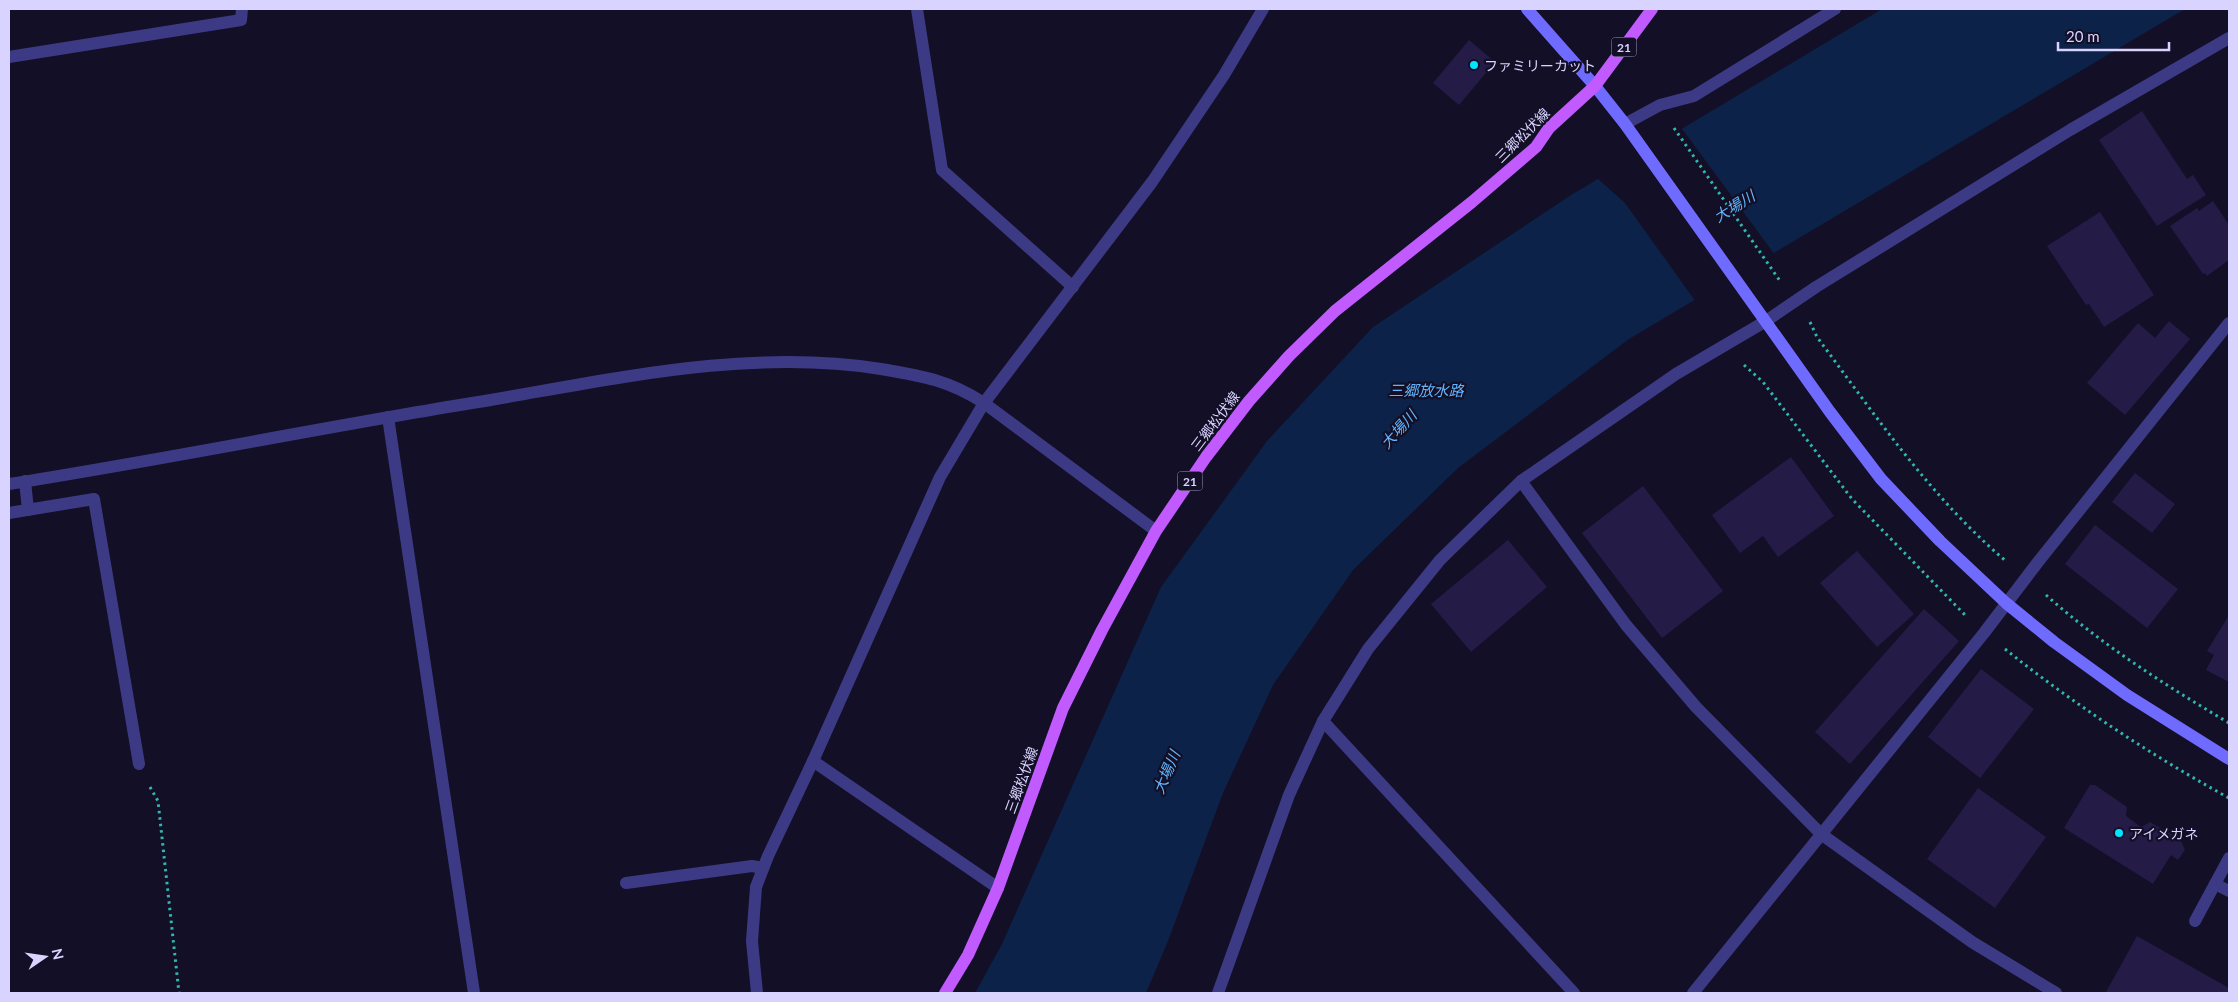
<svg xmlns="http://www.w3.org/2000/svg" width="2238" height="1002" font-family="Lato,'Noto Sans JP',sans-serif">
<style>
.water{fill:#0c2248}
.pier{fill:#130f26}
.building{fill:#241b47}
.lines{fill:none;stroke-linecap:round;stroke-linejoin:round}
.path{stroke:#2fb8b0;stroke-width:3;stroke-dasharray:2.5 4;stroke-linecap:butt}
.lane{stroke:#3d3a85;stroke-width:12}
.street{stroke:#3d3a85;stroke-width:12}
.secondary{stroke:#6f6bff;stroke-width:12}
.primary{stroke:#c25bff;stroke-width:12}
.poi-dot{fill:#00e5ff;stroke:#130f26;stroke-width:2}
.labels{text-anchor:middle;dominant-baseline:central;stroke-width:4.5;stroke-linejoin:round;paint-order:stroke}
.shield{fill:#130f26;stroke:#9e99be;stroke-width:1}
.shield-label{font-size:12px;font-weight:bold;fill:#d9d4ff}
.poi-label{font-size:14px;fill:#d9d4ff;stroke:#130f26;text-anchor:start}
.street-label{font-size:14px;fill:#d9d4ff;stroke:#130f26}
.water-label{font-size:15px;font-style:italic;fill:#62b6ff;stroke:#130f26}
</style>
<rect width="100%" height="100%" fill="#130f26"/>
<polygon class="water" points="1882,9 2185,9 1629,339 1458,468 1353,570 1273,685 1223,793 1168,941 1146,993 975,993 1002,944 1161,587 1267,441 1373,327 1571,195"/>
<polygon class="pier" points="1680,126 1775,255 1696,302 1625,203 1596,177"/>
<g class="building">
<polygon points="1469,40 1495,62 1459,105 1433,83"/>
<polygon points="2142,111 2187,179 2193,175 2206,195 2157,226 2099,140"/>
<polygon points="2213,201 2229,225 2229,260 2207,276 2205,273 2203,274 2170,226 2197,208 2199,211"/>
<polygon points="2100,212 2154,295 2104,327 2089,304 2086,305 2047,246"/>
<polygon points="2169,321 2190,339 2125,415 2087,383 2138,323 2155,338"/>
<polygon points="1791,457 1834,516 1778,557 1763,536 1740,553 1712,515"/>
<polygon points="2135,473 2175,504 2152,533 2112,502"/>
<polygon points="1643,486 1723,591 1662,638 1582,533"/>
<polygon points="2095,525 2178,589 2147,628 2065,564"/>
<polygon points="1508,540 1547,587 1471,652 1431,604"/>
<polygon points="1857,551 1914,614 1877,647 1820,583"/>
<polygon points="1924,609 1959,641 1850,764 1815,732"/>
<polygon points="2229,615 2229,682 2206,670 2214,655 2207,651"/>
<polygon points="1981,669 2034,709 1980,778 1928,737"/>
<polygon points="2090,785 2095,785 2127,807 2126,816 2141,827 2150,822 2180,839 2185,850 2178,860 2171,855 2153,884 2064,828"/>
<polygon points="1978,788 2046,837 1995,908 1927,859"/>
<polygon points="2137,936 2229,988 2229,993 2108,993 2106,992"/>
</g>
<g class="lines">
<g class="path">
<polyline points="1674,128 1780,281"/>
<path d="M1810 322 1817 337C1875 415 1932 499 2007 562"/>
<polyline points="1744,365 1763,382 1852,499 1966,616"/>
<path d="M2046 595C2102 645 2165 685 2229 723"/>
<path d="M2005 649C2075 705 2151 755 2229 798"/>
<polyline points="150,787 158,801 179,993"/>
</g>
<g class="lane">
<polyline points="9,57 241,20 242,9"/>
<polyline points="626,883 752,866 763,868"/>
<polyline points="2215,884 2229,891"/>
<polyline points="2195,921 2229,858"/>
</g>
<g class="street">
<polyline points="917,9 942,170 1073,287"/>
<polyline points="1625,124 1660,105 1694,96 1835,9"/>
<polyline points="388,417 474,993"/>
<polyline points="25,481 28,510"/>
<polyline points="1521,481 1626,625 1696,707 1821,834 1972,942 2056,993"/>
<path d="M9 484C162 460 313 429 466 404 603 382 742 347 881 369 922 376 948 380 984 403L1156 531"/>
<polyline points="9,513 94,499 139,764"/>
<polyline points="1323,721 1574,993"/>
<polyline points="813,761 998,888"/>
<polyline points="757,993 752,941 756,887 768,856 813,761 940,477 984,403 1152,182 1224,75 1263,9"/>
<polyline points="1218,993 1289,795 1323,721 1368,649 1440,560 1485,516 1521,481 1676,374 1766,321 1816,287 2070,130 2229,38"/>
<polyline points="1693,993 1984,633 2038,562 2229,323"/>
</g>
<polyline class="secondary" points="1527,9 1595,86 1625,124 1830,412 1881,479 1940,541 2006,603 2054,642 2127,695 2229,759"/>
<polyline class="primary" points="945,993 968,955 998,888 1063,708 1102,630 1156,531 1206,457 1249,401 1289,356 1335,311 1472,202 1536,147 1549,128 1595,86 1652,9"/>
</g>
<g class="poi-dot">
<circle cx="1474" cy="65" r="5"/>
<circle cx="2119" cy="833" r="5"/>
</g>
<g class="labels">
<g class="shield">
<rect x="1611.5" y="37.5" width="25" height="19" rx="4"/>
<rect x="1177.5" y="471.5" width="25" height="19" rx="4"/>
</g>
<g class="shield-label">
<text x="1624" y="47">21</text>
<text x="1190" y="481">21</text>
</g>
<g class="poi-label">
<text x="1484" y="65">ファミリーカット</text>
<text x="2129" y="833">アイメガネ</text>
</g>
<g class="street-label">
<text transform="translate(1522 135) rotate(-45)">三郷松伏線</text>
<text transform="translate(1215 421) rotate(-53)">三郷松伏線</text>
<text transform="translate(1021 780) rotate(-70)">三郷松伏線</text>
</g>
<g class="water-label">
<text transform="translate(1734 206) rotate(-32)">大場川</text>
<text x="1426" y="390">三郷放水路</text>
<text transform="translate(1398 429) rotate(-48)">大場川</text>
<text transform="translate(1166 772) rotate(-67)">大場川</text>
</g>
</g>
<rect width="2238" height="1002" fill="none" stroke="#d9d4ff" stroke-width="20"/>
<g transform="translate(45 957) rotate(77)" stroke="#130f26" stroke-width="4" paint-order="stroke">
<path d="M0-4L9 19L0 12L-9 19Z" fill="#d9d4ff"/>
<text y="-8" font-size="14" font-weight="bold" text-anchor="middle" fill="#d9d4ff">N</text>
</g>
<path d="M2058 42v8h111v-8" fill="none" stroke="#d9d4ff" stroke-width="2.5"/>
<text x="2066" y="42" font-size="15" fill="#d9d4ff" stroke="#130f26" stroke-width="4" paint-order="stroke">20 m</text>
</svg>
